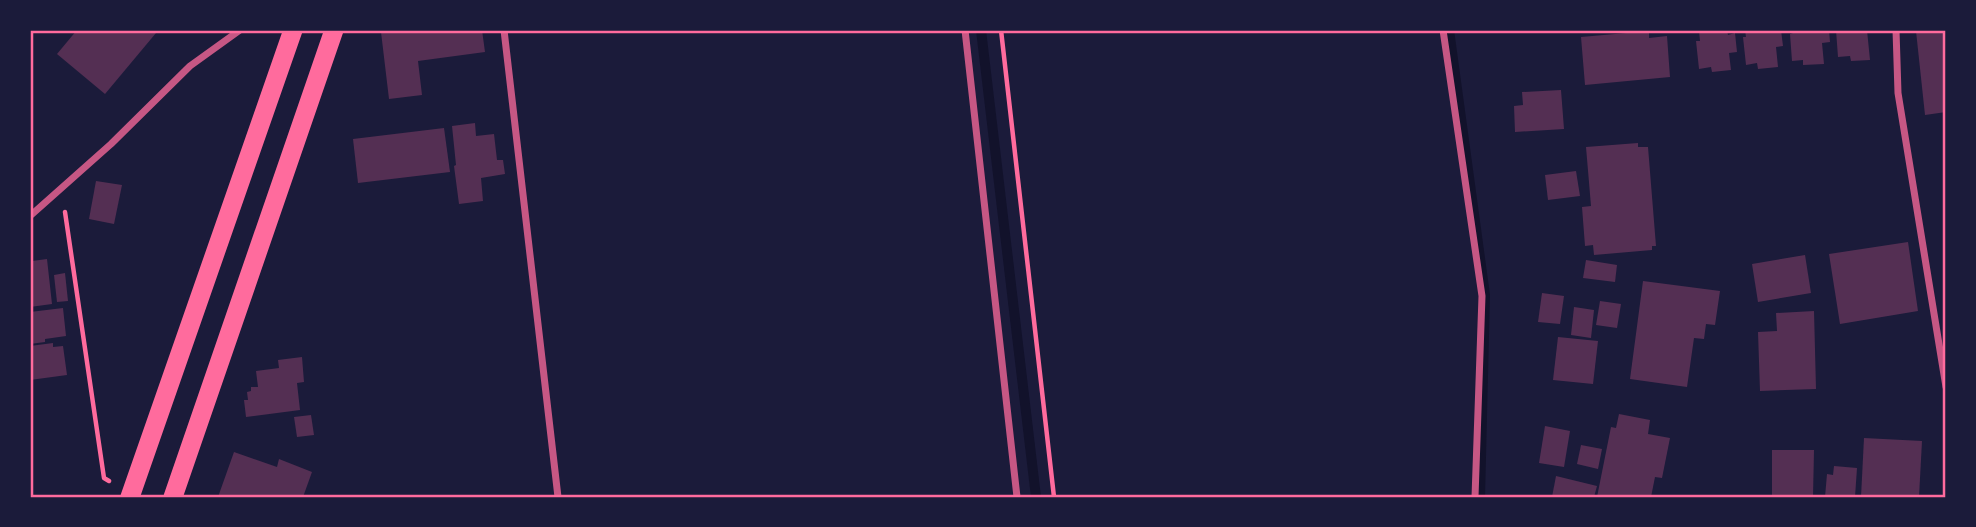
<svg xmlns="http://www.w3.org/2000/svg" width="1976" height="527" font-family="Lora,serif">
<style>
.lines{fill:none;stroke-linecap:round;stroke-linejoin:round}
.stream{stroke:#12122b;stroke-width:10}
.building{fill:#542f53}
.path{stroke:#ff6b9d;stroke-width:4.5}
.minor{stroke:#c65784;stroke-width:7}
.trunk{stroke:#ff6b9d;stroke-width:19}
.neatline{fill:none;stroke:#ff6b9d;stroke-width:2.5}
</style>
<rect width="100%" height="100%" fill="#1b1b3a"/>
<g class="lines">
<g class="stream">
<polyline points="981,30 1036,497"/>
<polyline points="1449,30 1485,295 1480,497"/>
</g>
</g>
<g class="building">
<polygon points="77,30 152,30 156,33 105,94 57,54"/>
<polygon points="401,30 482,30 485,52 418,61 422,95 389,99 381,32"/>
<polygon points="1712,30 1727,30 1728,35 1735,33 1737,52 1729,53 1731,70 1712,72 1711,67 1699,69 1696,41 1700,41 1699,31"/>
<polygon points="1745,30 1781,30 1783,46 1776,47 1778,67 1758,69 1757,63 1746,65 1743,37 1746,37"/>
<polygon points="1792,30 1829,30 1830,42 1822,43 1824,64 1803,65 1803,60 1792,61 1790,34 1793,33"/>
<polygon points="1836,30 1867,30 1870,60 1851,61 1850,56 1838,57"/>
<polygon points="1924,30 1946,30 1946,112 1925,115 1916,31"/>
<polygon points="1649,31 1649,38 1667,36 1670,77 1585,85 1581,37"/>
<polygon points="1561,90 1564,129 1515,132 1514,106 1523,105 1522,92"/>
<polygon points="475,123 476,136 494,134 497,160 503,160 505,174 481,178 483,201 459,204 454,166 456,165 452,126"/>
<polygon points="444,128 450,172 358,183 353,139"/>
<polygon points="1638,143 1638,147 1648,147 1656,246 1652,246 1652,250 1594,255 1593,245 1585,246 1582,207 1591,206 1586,147"/>
<polygon points="1576,171 1580,196 1548,200 1545,175"/>
<polygon points="96,181 122,185 114,224 89,219"/>
<polygon points="1908,242 1918,311 1840,324 1829,254"/>
<polygon points="30,254 32,254 32,261 47,259 52,304 30,307"/>
<polygon points="1805,255 1811,293 1758,302 1752,264"/>
<polygon points="1586,260 1617,265 1615,282 1583,278"/>
<polygon points="65,273 68,301 57,302 54,275"/>
<polygon points="1643,281 1720,291 1715,325 1706,324 1704,339 1694,338 1687,387 1630,379"/>
<polygon points="1542,293 1564,296 1560,324 1538,322"/>
<polygon points="1600,301 1621,304 1617,328 1596,325"/>
<polygon points="1574,307 1594,310 1591,338 1571,335"/>
<polygon points="63,308 66,336 45,339 45,342 30,344 30,312"/>
<polygon points="1814,311 1816,389 1760,391 1758,332 1777,331 1776,313"/>
<polygon points="1558,337 1598,341 1593,384 1553,380"/>
<polygon points="53,343 53,347 63,346 67,375 30,380 30,346"/>
<polygon points="302,357 304,382 297,383 300,410 246,417 244,400 248,400 247,392 251,391 251,387 258,387 256,371 279,368 278,360"/>
<polygon points="1619,414 1650,420 1648,434 1670,438 1662,478 1655,477 1651,497 1597,497 1611,427 1616,428"/>
<polygon points="311,415 314,435 297,437 294,417"/>
<polygon points="1545,426 1570,431 1564,467 1539,463"/>
<polygon points="1864,438 1922,441 1919,497 1861,497"/>
<polygon points="1581,445 1602,449 1598,469 1577,464"/>
<polygon points="1772,450 1814,450 1813,497 1772,497"/>
<polygon points="234,452 277,467 279,459 312,472 303,497 218,497"/>
<polygon points="1834,466 1857,468 1855,497 1825,497 1827,474 1833,475"/>
<polygon points="1556,476 1597,486 1594,497 1552,497"/>
</g>
<g class="lines">
<g class="path">
<polyline points="1001,30 1054,497"/>
<polyline points="65,212 104,478 109,481"/>
</g>
<g class="minor">
<polyline points="504,30 558,497"/>
<polyline points="965,30 1017,497"/>
<polyline points="1443,30 1482,296 1475,497"/>
<polyline points="1896,30 1898,93 1946,387"/>
<polyline points="30,216 111,144 190,66 240,30"/>
</g>
<g class="trunk">
<polyline points="130,497 293,30"/>
<polyline points="173,497 334,30"/>
</g>
</g>
<rect width="1976" height="527" fill="none" stroke="#1b1b3a" stroke-width="63"/>
<rect x="32" y="32" width="1912" height="464" class="neatline"/>
</svg>
